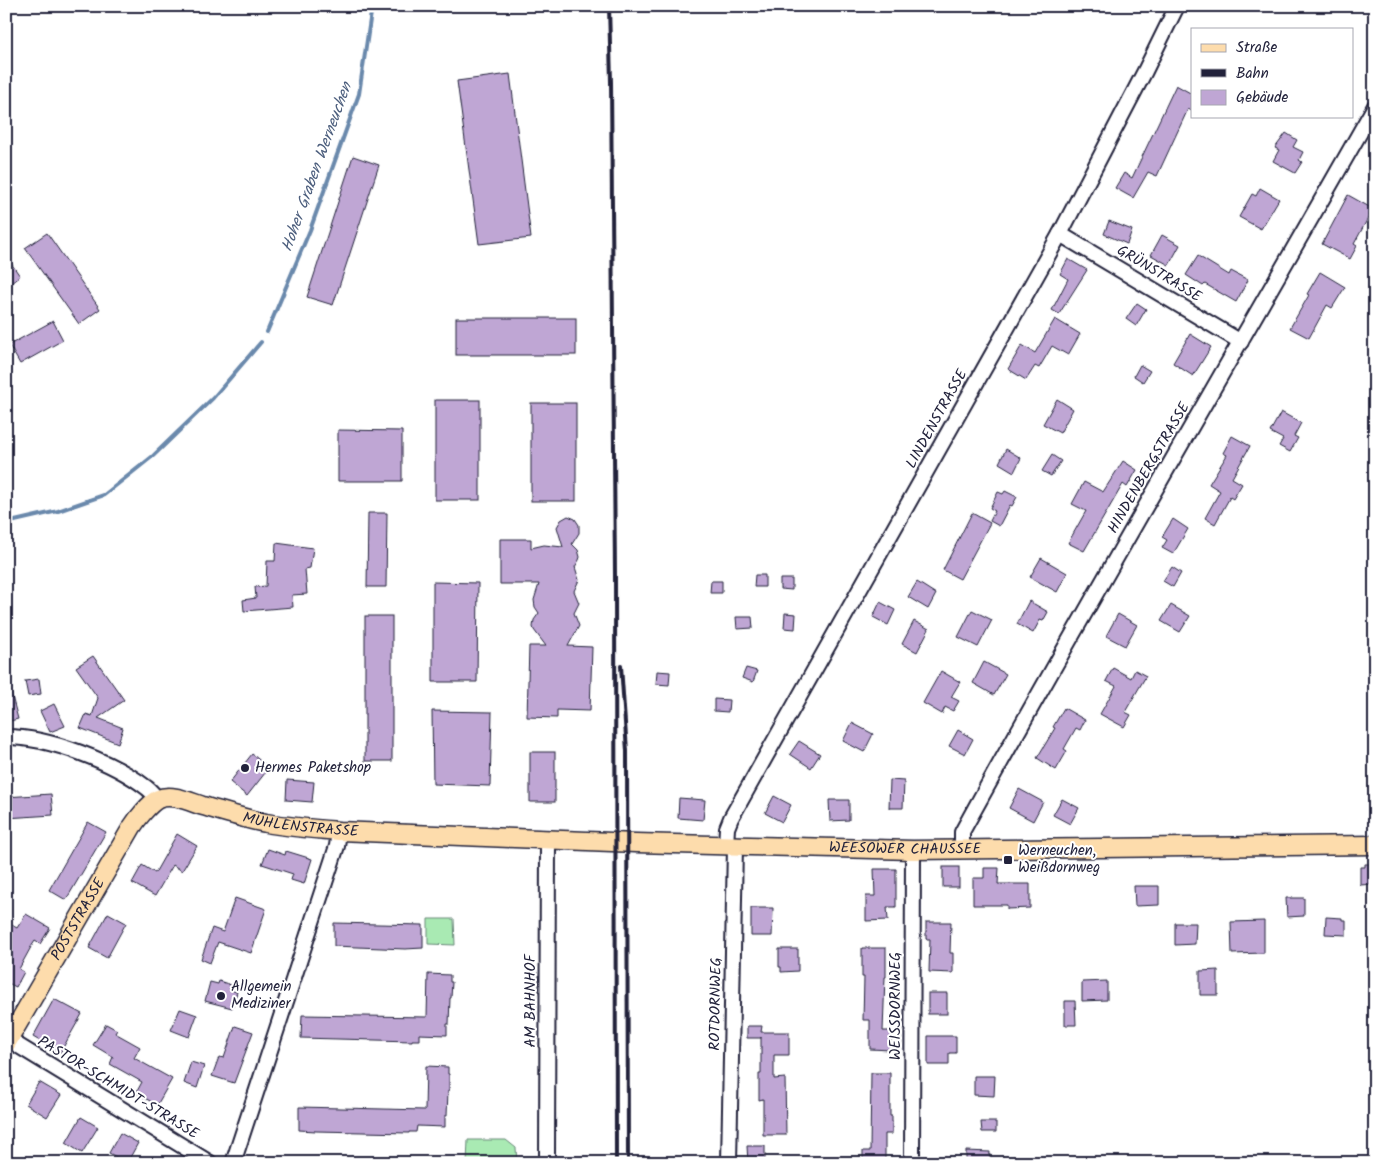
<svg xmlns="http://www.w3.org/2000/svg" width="1381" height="1169" font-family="Kalam,sans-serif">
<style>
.green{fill:#a9eab3;stroke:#668677}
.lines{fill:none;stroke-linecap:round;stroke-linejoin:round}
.stream{stroke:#6b89ac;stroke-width:4}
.building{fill:#bfa6d4;stroke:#22223b}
.minor-casing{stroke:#22223b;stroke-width:18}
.major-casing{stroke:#22223b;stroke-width:21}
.minor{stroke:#fff;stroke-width:14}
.major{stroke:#fddcac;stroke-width:18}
.rail{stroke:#22223b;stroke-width:4}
.poi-dot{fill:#22223b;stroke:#fff;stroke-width:2}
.labels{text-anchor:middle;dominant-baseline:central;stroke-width:4;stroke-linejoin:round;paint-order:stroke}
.street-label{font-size:15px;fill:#22223b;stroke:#fff}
.poi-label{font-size:15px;fill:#22223b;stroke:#fff;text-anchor:start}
.water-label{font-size:16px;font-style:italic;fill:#4c5e7d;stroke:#fff}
</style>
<rect width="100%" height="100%" fill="#fff"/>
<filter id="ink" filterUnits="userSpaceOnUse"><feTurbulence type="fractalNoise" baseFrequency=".02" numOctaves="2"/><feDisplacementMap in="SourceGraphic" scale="10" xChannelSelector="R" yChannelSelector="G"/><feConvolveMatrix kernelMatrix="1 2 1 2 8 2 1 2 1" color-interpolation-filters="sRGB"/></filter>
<g filter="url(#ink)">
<g class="green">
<polygon points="428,919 454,919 455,945 428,944"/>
<polygon points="468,1140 506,1140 516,1148 517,1163 467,1163"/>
</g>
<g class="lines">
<g class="stream">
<polyline points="267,332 310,230 359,94 372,6"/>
<polyline points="6,523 58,511 104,495 153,456 213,398 261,342"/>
</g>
</g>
<g class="building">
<polygon points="510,74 531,238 479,244 457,81"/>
<polygon points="1176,85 1192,94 1192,111 1188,109 1157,176 1148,172 1133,198 1115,188 1124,173 1132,178"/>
<polygon points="1286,133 1297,140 1293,147 1303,152 1299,160 1302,162 1295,173 1273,161 1279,150 1275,148"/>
<polygon points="353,156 379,165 333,305 307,297"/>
<polygon points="1260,188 1279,199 1261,229 1239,217 1252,194 1256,196"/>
<polygon points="1348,195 1373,209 1354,244 1357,246 1350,259 1322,244"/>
<polygon points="1109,221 1132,230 1127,244 1104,234"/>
<polygon points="47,233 100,309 79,324 25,248"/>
<polygon points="1162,235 1180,245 1169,265 1151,255"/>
<polygon points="6,256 20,276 6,287"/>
<polygon points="1198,256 1229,275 1231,271 1248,280 1236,302 1205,284 1203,286 1186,275"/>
<polygon points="1068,259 1087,270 1059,314 1052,310 1068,279 1060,274"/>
<polygon points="1320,272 1345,287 1332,308 1327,305 1309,338 1290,328 1309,295 1307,294"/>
<polygon points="1137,303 1146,309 1136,326 1126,319"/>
<rect x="456" y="318" width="120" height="37"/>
<polygon points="1055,319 1080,334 1068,355 1052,346 1039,368 1035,366 1026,380 1008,369 1022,345 1035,353"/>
<polygon points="53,321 63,340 20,364 9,345"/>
<polygon points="1190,334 1211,347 1193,376 1173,363"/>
<polygon points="1140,365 1150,371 1143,382 1134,376"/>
<polygon points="1057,399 1073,409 1060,433 1043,424"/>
<rect x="435" y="400" width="45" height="100"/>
<rect x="531" y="403" width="45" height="98"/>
<polygon points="1281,412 1301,423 1294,436 1298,438 1290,452 1279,446 1283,439 1270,432"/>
<polygon points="338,430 402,431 402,481 338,481"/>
<polygon points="1232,436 1250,446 1232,478 1242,484 1233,499 1230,497 1215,524 1205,518 1220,491 1209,484 1227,455 1223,453"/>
<polygon points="1006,449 1021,458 1014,472 999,463"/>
<polygon points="1052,455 1061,461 1051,476 1042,471"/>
<polygon points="1123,461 1137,470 1127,487 1123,484 1084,551 1068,543 1086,511 1072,504 1084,482 1103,492"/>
<polygon points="1005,491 1017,497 1012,506 1010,505 999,526 990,521 995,511 990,508 998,492 1003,494"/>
<polygon points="368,513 387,513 386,587 367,587"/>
<polygon points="972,513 990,523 960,579 943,570"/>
<polygon points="568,516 575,519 579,525 579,533 572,544 578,550 580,557 579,560 575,567 579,580 574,591 579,603 574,613 579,626 568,646 592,647 590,711 557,710 557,718 527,717 529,646 546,646 534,630 533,627 534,620 539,613 535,607 534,600 539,584 500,584 500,539 531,539 531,548 544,545 563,547 557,527 561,520"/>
<polygon points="1173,519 1188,529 1173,554 1162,548 1167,540 1162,537"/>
<polygon points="276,543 313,548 310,568 305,569 307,594 292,595 293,607 244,611 243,600 256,598 255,587 266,586 267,561 275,561"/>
<polygon points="1041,558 1067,573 1057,592 1030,577"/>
<polygon points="1172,567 1181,573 1173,587 1163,581"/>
<polygon points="755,575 765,575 765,587 754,587"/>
<polygon points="780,579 792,579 792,590 780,589"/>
<polygon points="711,581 722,581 722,593 710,593"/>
<polygon points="433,582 478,583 477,682 433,682"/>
<polygon points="917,582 936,594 928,609 908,597"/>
<polygon points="1029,601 1048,612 1043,621 1040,620 1033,633 1017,624"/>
<polygon points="880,602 895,610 888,625 873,617"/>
<polygon points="1171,605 1190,616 1180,632 1161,621"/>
<polygon points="972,610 992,620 978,647 958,637"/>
<polygon points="785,613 796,614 795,629 784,628"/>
<polygon points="1118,614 1137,625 1125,646 1106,636"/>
<rect x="365" y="616" width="27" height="145"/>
<polygon points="736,617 752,617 753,628 737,629"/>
<polygon points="914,621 929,629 917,652 902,644"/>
<polygon points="93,656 124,700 98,718 123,728 118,743 80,728 86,714 92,716 98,698 76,667"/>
<polygon points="984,662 1006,674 994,695 973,683"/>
<polygon points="746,668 757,671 753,682 742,678"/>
<polygon points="1113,668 1131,678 1135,670 1146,676 1125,712 1131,715 1124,727 1100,714 1116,686 1106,681"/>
<polygon points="657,671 670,672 669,685 656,684"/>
<polygon points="941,671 960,682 951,697 959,701 953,711 945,707 942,714 923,703"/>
<polygon points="39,679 41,694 28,696 25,681"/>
<polygon points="6,689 10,689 18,719 6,722"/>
<polygon points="714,699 729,700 728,712 714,711"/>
<polygon points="54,704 65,726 50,732 40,711"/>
<polygon points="1064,708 1085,720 1080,730 1076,728 1064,749 1067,751 1056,770 1037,758 1055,728 1053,727"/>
<polygon points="432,711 492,712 490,786 433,784"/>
<polygon points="852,723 873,734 864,752 843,741"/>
<polygon points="958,730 973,739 965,754 949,746"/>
<polygon points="799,741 820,754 811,768 790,754"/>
<rect x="530" y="752" width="25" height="50"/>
<polygon points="252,754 269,768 247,796 230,782"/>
<polygon points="287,780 314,782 312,802 286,800"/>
<polygon points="890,780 904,781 903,808 889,808"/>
<polygon points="1019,789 1043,802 1033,821 1009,808"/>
<polygon points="51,794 53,815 6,818 6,797"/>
<polygon points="774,796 791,805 782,822 765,813"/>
<polygon points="679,798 705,800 703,820 678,818"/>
<polygon points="1062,799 1079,808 1070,824 1053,815"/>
<polygon points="829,800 849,800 849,820 830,821"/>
<polygon points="88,822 106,832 66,900 49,890"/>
<polygon points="177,834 197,846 182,871 173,865 155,896 132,883 142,865 155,873"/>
<polygon points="268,849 285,855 286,851 312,859 304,884 291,880 293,874 262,864"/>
<polygon points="1365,864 1375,864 1375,884 1360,885 1360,867 1365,867"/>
<rect x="943" y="867" width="16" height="20"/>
<polygon points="984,868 999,868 998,884 1030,884 1030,908 1007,909 1007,905 973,905 973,878 984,878"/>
<polygon points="874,869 896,869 896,907 887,907 888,920 866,921 866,896 875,896"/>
<polygon points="1134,886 1159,886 1159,905 1135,906"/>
<polygon points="235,898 266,909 251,953 218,942 210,963 201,959 212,928 223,932"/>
<polygon points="1286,898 1304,898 1304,916 1287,917"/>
<polygon points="751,908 773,908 772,936 751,936"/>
<polygon points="108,913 126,923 107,958 89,948"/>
<polygon points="26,914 50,928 40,944 35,941 31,947 19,969 24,972 16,987 6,982 6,922 17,928"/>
<polygon points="1326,917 1342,918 1342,920 1346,920 1346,935 1325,934"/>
<polygon points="1264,921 1264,953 1232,954 1231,922"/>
<polygon points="926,922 951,922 950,953 953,953 953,973 929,972 930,939 926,939"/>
<polygon points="334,923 423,925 423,948 405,949 334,946"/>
<polygon points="1175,923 1196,923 1195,944 1175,945"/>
<polygon points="862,948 886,948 886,977 885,977 883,1031 892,1031 891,1050 870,1049 870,1020 863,1020 864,977 862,977"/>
<polygon points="779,949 798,949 798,971 781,972 781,967 779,967"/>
<polygon points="1218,970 1218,995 1200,995 1200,971"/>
<polygon points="428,974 450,975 450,982 452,982 451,998 450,998 449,1024 447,1024 447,1035 419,1034 419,1040 412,1040 412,1041 301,1038 302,1015 427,1017"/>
<polygon points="219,981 231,985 230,990 237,992 232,1008 205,1001 210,982 218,984"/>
<polygon points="1107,981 1107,1000 1082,1001 1082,982"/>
<rect x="928" y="993" width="19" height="21"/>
<polygon points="54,999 82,1014 60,1053 33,1037"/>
<polygon points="1065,1001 1075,1001 1076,1025 1065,1025"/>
<polygon points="180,1009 197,1015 189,1037 171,1030"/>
<polygon points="106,1024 117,1030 115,1033 140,1047 134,1058 172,1079 157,1105 136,1093 142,1082 110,1064 113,1057 93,1045"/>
<polygon points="235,1026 253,1032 234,1083 212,1076 219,1057 224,1058"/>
<polygon points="747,1026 762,1026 761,1032 789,1032 789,1055 774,1055 774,1079 785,1078 786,1135 763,1135 763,1099 759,1100 759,1074 761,1074 761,1037 761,1038 747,1038"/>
<polygon points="928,1036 956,1036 956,1053 949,1053 949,1065 928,1065"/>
<polygon points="191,1062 204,1066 197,1088 184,1083"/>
<polygon points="426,1066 448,1067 448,1074 449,1074 449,1090 448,1090 447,1116 445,1116 445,1127 417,1126 416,1132 409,1132 409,1133 316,1131 299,1130 299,1107 425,1110"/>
<polygon points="871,1073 890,1073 890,1116 892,1116 892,1134 885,1134 885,1163 863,1163 863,1151 870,1151"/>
<polygon points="974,1076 995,1076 994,1096 974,1095"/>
<polygon points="39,1082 61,1095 47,1117 26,1104"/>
<polygon points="81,1117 98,1127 82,1153 66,1143"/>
<polygon points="981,1122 996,1122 996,1132 982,1132"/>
<polygon points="120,1133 138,1143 127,1163 109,1153"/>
<polygon points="747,1146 765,1146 765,1163 748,1163"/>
<polygon points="966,1151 990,1152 989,1163 966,1163"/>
</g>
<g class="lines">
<g class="minor-casing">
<g id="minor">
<polyline points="1060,234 1241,342"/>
<path d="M6 737C49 737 114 762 147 788 151 791 155 796 158 800"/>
<polyline points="726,845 727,828 731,818 1060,234 1145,71 1177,6"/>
<path d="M962 850V832C1096 588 1238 348 1375 106"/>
<polyline points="9,1040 210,1163"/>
<polyline points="233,1163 337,846 339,831"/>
<polyline points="547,1163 548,839"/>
<polyline points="729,1163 735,846"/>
<polyline points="912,1163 913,850"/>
</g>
</g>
<g class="major-casing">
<g id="major">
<path id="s1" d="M6 1044 132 827C137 819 149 804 158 799 172 793 190 802 203 806 224 812 245 819 266 823 290 827 315 829 339 831L636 843 913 850 1375 845"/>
</g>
</g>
<use href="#minor" class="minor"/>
<use href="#major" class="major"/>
<g class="rail">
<polyline points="609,6 611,82 615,574 616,1163"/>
<polyline points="621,666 627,751 628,1163"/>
</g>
</g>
</g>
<g class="poi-dot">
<circle cx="245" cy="768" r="5"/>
<rect x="1003" y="855" width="10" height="10" rx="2.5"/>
<circle cx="221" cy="996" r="5"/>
</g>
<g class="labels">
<g class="street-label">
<text transform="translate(1159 274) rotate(31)">GRÜNSTRASSE</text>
<text transform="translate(937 419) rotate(-61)">LINDENSTRASSE</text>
<text transform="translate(1149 468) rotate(-60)">HINDENBERGSTRASSE</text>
<text stroke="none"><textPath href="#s1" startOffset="436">MÜHLENSTRASSE</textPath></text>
<text stroke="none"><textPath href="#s1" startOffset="1041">WEESOWER CHAUSSEE</textPath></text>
<text stroke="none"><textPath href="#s1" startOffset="144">POSTSTRASSE</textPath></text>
<text transform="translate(531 1001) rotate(-90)">AM BAHNHOF</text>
<text transform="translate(716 1004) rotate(-89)">ROTDORNWEG</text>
<text transform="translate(896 1006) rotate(-90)">WEISSDORNWEG</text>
<text transform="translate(118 1088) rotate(31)">PASTOR-SCHMIDT-STRASSE</text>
</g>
<g class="poi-label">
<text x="255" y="768">Hermes Paketshop</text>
<text x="1018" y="851">Werneuchen,<tspan x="1018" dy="17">Weißdornweg</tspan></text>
<text x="231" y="987">Allgemein<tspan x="231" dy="17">Mediziner</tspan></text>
</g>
<g class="water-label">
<text transform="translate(317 167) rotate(-70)">Hoher Graben Werneuchen</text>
</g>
</g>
<rect width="1381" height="1169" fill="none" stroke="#fff" stroke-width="25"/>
<rect x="12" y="12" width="1356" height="1144" fill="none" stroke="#22223b" stroke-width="2" filter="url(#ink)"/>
<rect x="1191" y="28" width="162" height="90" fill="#ffffff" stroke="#a7a7b1"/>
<rect x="1201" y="44" width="25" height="8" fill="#fddcac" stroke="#a7a7b1"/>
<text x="1236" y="52" font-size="15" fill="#22223b">Straße</text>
<rect x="1201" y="69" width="25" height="8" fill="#22223b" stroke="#a7a7b1"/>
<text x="1236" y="78" font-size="15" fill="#22223b">Bahn</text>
<rect x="1201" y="90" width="25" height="15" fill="#bfa6d4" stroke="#a7a7b1"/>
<text x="1236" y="102" font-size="15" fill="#22223b">Gebäude</text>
</svg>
